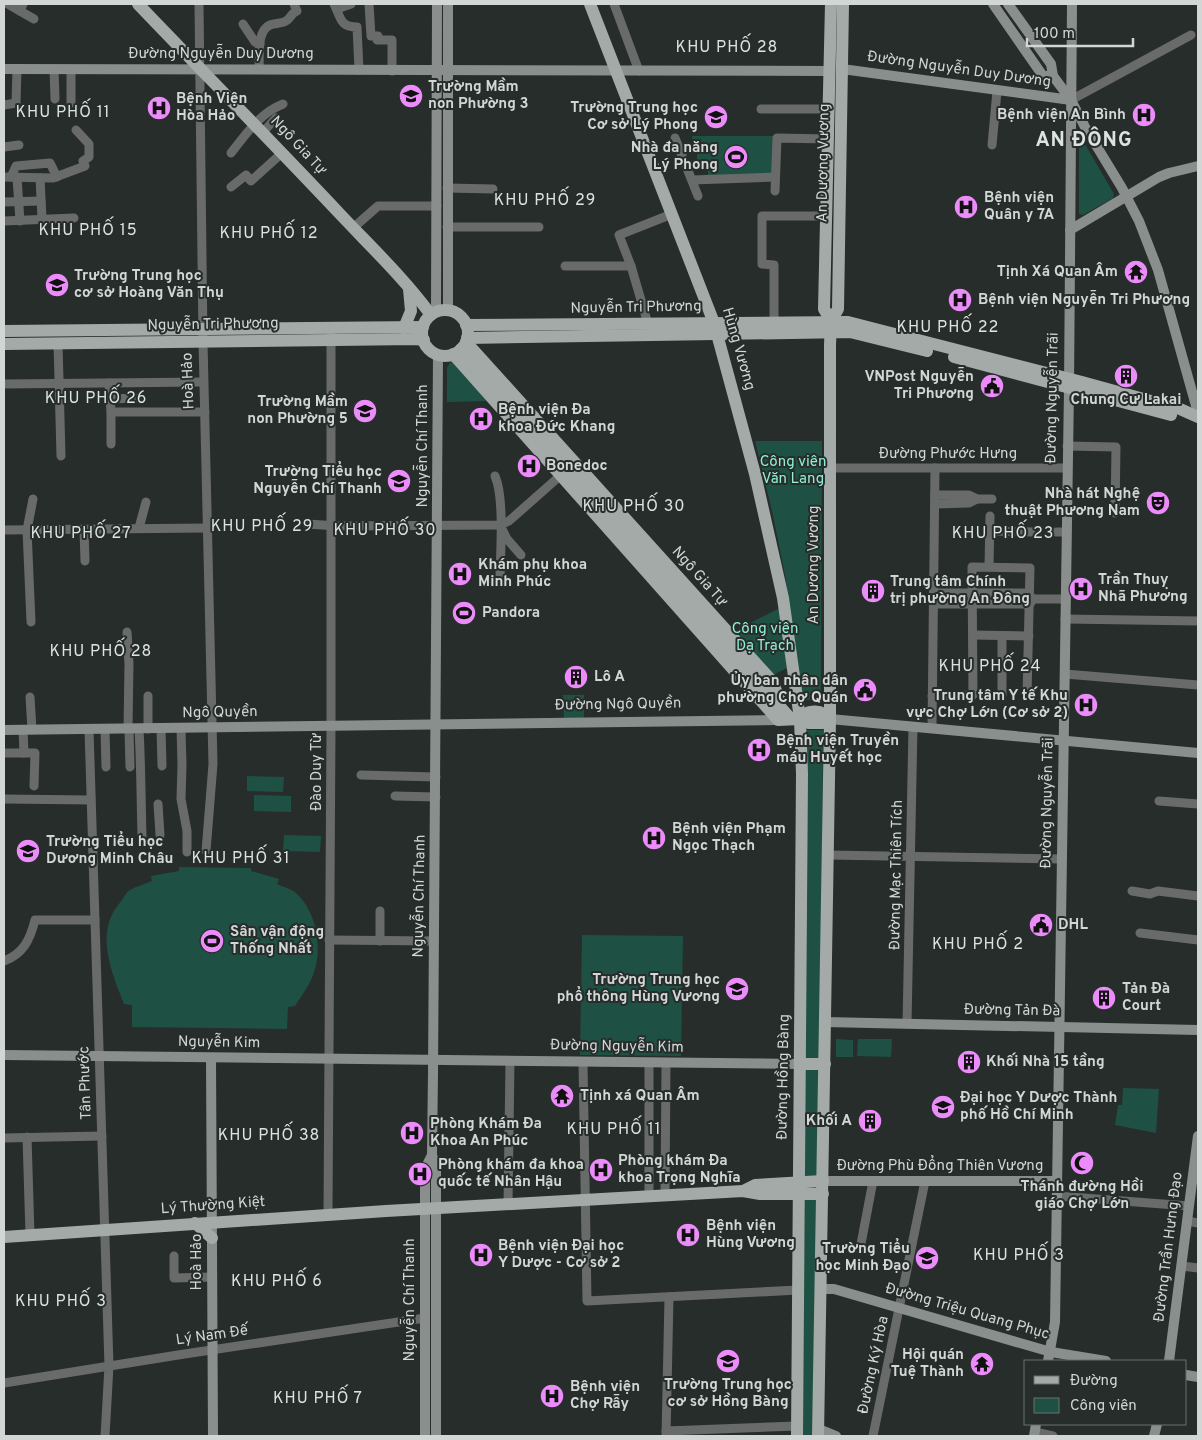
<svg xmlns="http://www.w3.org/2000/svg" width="1202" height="1440" font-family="Overpass,sans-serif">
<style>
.green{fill:#1e5143}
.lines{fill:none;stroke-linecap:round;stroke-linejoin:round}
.street-tunnel{stroke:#414644;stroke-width:9;stroke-dasharray:9 4.5;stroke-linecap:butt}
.street{stroke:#686b6a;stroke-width:9}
.secondary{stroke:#8a8f8d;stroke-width:10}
.primary{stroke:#a4aaa8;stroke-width:12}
.labels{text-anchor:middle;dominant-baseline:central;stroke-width:4;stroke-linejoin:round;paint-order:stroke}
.street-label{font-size:15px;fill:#d2d6d4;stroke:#272d2b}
.poi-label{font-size:15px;font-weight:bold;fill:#d2d6d4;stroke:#272d2b;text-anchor:start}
.park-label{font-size:15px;fill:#90f0d3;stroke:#272d2b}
.neighbourhood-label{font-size:16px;letter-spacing:1px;fill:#dce4e1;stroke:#272d2b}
.district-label{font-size:20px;font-weight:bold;letter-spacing:1px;fill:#dce4e1;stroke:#272d2b}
</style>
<rect width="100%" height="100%" fill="#272d2b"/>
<g class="green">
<polygon points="692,136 775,136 773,175 708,177 708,166 697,165 697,149 693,148"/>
<polygon points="1079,139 1082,139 1114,194 1113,198 1083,215 1079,214"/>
<polygon points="452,361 489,401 447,402 447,368 449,364"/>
<polygon points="755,441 822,441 821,700 802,700 785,575 772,511"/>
<polygon points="780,608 787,668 773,675 734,631"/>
<polygon points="563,695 584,695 584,719 564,720"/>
<polygon points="807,730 823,730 820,1178 804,1177"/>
<polygon points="247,776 284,777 283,792 247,791"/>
<polygon points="254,795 291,796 291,812 254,811"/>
<polygon points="284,835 321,836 320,852 283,851"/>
<path d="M179 867 251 868V871L279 879 277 884C283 887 293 889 297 894 316 912 322 945 315 969 312 982 302 995 295 1006L288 1007 287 1029 132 1027V1005L124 1004C112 973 95 935 118 905 122 901 125 893 130 890 137 886 145 884 152 881L151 876 179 871Z"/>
<polygon points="582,935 683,936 681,1056 580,1055"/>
<polygon points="836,1039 853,1040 853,1057 836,1057"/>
<polygon points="858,1039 892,1039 891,1057 857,1056"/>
<polygon points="1123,1088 1159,1089 1156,1133 1115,1125 1118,1105 1122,1105"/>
<polygon points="805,1199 817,1199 814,1436 801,1436"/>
</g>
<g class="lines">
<polyline class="street-tunnel" points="1033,532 1057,532"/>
<g class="street">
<polyline points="8,4 20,11 23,4"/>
<polyline points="199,4 203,342 213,764 206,851"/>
<path d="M334 4C341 17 339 27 357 27L359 70"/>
<polyline points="369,4 371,36 378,36 377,40 392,40 392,71"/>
<polyline points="614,4 639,71"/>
<polyline points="337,9 351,4"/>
<polyline points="20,11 34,19"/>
<polyline points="243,24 255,42 260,44"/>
<polyline points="54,69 55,99"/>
<polyline points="71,69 71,103"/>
<path d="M259 69C260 57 256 31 270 25 275 23 281 24 286 21 291 18 291 13 297 11L294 4"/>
<polyline points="1071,100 1191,35"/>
<polyline points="4,105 16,103 17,69"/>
<polyline points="761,109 828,109"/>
<polyline points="263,132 276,118"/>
<polyline points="675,138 698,196"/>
<polyline points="992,145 997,91"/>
<polyline points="4,147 19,145"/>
<path d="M231 153C246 134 260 113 283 104"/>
<polyline points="4,177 53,178 85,166 83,161 89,157 89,144 76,130"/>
<polyline points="11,177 16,166 50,163 57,177"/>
<polyline points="17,178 20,221"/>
<polyline points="40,178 42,219"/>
<polyline points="692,180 775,177"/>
<polyline points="231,187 246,175 251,181 282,153"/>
<polyline points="447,188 493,189"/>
<polyline points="775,191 777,138 828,139"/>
<polyline points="4,202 41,201"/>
<polyline points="4,221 74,218"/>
<polyline points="447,227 539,227"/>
<polyline points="353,228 378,206 437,206"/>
<polyline points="565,266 631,266"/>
<polyline points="774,322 774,265 762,264 762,216 826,216"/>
<polyline points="648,324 631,266 619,235 672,214"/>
<polyline points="58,343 61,456"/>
<polyline points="109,383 111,412 111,444"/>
<polyline points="4,384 203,382"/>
<polyline points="110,399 137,398"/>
<polyline points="111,412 205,412"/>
<polyline points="1067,446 1116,447 1115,513"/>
<polyline points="830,468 1067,468"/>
<path d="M495 476C505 499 500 555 500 582"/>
<polyline points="935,495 969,495 977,499"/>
<polyline points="935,504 969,503 977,499 992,499"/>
<polyline points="307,524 338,526 500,525 509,521 561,475"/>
<polyline points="501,527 507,539 521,555"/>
<polyline points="139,528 146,502"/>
<polyline points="84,529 85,561"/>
<polyline points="4,530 206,528"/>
<polyline points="990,531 1033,532"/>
<polyline points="1057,532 1066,532"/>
<polyline points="989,567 990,516"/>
<polyline points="934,593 1025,593 1034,599 1065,599"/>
<polyline points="934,604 1030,604 1033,599"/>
<polyline points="1065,619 1198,621"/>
<polyline points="31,622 27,530 33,499"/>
<polyline points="127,632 129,664 128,729"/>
<polyline points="973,635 1029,636"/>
<polyline points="1065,674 1198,685"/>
<polyline points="1002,695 1002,636"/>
<polyline points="148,696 148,729"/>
<polyline points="932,696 973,695 972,567 1030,568 1027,696"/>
<polyline points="30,697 32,730"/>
<polyline points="161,728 162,766"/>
<polyline points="181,728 182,765 181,799 187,831 187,852"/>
<polyline points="932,728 935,468"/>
<polyline points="105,729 106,767"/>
<polyline points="129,729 130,767"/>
<path d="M139 729C141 765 141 800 142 837"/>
<polyline points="23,730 24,753"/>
<polyline points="89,730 109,1366 105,1436"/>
<polyline points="4,753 35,753 34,786"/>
<polyline points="361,775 436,777"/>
<polyline points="395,796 436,797"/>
<polyline points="4,799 91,800"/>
<polyline points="1159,801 1198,804"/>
<polyline points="158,804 160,835"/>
<polyline points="828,855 1062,859"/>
<polyline points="1132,891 1150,894 1158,891 1198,896"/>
<polyline points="1140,933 1198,940"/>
<polyline points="329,940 434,941"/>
<polyline points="380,941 380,911"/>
<path d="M4 961C23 954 30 940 35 920H95"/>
<polyline points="907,1024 913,727"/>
<polyline points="583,1062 587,1301 798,1290"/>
<polyline points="27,1137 30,1235"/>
<polyline points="4,1138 102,1136"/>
<polyline points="665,1195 666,1063"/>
<polyline points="649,1196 649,1063"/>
<polyline points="1057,1196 1189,1206"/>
<polyline points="508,1204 510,1061"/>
<polyline points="328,1215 331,726 331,336"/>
<polyline points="1187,1221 1198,1223"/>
<polyline points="860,1249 873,1181"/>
<polyline points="174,1256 174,1278 212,1277"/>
<polyline points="1182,1266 1198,1268"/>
<polyline points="4,1383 178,1355 425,1318"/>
<polyline points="666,1431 797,1426"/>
<polyline points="1035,1432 1053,1436"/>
<polyline points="666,1436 669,1297"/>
<polyline points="873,1436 925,1181"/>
</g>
<g class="secondary">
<polyline points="993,4 1043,76 1053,76"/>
<polyline points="1008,4 1051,64 1053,76 1071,100 1085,127 1122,188 1139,221 1158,270 1198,413"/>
<polyline points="4,69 829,71"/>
<polyline points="842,69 1071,100"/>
<polyline points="1070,230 1159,177 1169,173 1198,166"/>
<polyline points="448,310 448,4"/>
<polyline points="436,312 437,4"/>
<polyline points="830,719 1198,753"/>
<polyline points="4,730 778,720"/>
<polyline points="825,1022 1198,1030"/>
<polyline points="4,1055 800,1064"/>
<polyline points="211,1058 213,1436"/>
<polyline points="432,1155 436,1168 436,1436"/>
<polyline points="823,1181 1057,1181"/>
<polyline points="821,1289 834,1289 1051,1352 1106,1361"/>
<polyline points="1048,1361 1055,1322 1069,389 1072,4"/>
<polyline points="1169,1361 1198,1136"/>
<polyline points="1186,1375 1198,1377"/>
<polyline points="819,1429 836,1436"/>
<polyline points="425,1436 425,1169 432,1155 433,1072 438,355"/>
<polyline points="1034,1436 1036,1424"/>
<polyline points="1154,1436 1157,1424"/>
</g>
<g class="primary">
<path d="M138 4C205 74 273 143 339 213 370 246 404 278 431 315"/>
<polyline points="590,4 714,323 755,474 783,598 800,719 802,774 797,1436"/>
<polyline points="831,4 824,309 831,321"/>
<circle cx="445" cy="333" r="23"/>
<polyline points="466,325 848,322 1082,382 1180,409 1198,417"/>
<polyline points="404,328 411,311 409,289"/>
<polyline points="4,331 423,327"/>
<polyline points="467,338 850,332 927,351"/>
<polyline points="466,342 772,681 780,700"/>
<polyline points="4,344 415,339 424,340"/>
<polyline points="461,349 791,719"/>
<polyline points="453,354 778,720 800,719 809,723 823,723 830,719"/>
<polyline points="954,357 1171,415"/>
<path d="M800 719C807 708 823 710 830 719"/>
<polyline points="800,1064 825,1064"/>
<polyline points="745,1190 755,1185 823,1181"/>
<polyline points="195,1223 212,1238"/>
<polyline points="4,1237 386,1211 743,1191 760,1194 823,1194"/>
<polyline points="818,1436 830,719 830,345 831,321 838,309 843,4"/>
</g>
</g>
<defs>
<g id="school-disc" transform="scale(1.25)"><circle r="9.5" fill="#ec8cfb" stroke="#272d2b"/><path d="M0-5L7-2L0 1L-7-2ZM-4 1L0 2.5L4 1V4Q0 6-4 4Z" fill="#111"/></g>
<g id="hospital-disc" transform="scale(1.25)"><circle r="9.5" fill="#ec8cfb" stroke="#272d2b"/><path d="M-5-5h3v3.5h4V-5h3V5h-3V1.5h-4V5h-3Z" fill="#111"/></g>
<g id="stadium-disc" transform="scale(1.25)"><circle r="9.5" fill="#ec8cfb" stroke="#272d2b"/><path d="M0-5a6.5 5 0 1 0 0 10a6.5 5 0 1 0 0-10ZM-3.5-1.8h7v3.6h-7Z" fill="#111"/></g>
<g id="temple-disc" transform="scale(1.25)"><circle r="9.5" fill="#ec8cfb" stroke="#272d2b"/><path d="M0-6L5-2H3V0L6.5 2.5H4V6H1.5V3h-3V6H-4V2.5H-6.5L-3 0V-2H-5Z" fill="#111"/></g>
<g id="building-disc" transform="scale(1.25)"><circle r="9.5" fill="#ec8cfb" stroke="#272d2b"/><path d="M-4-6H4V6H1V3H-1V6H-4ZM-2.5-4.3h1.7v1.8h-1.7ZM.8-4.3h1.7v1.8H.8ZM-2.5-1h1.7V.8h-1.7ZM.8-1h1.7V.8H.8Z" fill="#111"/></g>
<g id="civic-disc" transform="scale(1.25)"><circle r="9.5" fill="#ec8cfb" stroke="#272d2b"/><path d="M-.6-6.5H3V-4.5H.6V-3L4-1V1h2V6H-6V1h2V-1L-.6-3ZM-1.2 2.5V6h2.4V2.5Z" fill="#111"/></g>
<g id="theatre-disc" transform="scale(1.25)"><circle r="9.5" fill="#ec8cfb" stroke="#272d2b"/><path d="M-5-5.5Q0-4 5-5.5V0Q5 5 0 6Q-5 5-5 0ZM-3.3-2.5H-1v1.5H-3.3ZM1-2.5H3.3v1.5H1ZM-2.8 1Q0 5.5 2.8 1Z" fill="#111"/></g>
<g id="university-disc" transform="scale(1.25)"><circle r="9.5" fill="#ec8cfb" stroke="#272d2b"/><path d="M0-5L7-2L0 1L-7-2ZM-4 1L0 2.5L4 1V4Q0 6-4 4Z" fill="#111"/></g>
<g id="mosque-disc" transform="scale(1.25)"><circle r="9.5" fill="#ec8cfb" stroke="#272d2b"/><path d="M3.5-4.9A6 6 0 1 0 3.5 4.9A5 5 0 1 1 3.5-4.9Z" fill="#111"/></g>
</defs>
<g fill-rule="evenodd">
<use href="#school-disc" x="411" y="96"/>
<use href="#hospital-disc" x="159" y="108"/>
<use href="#hospital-disc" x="1144" y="115"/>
<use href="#school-disc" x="716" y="117"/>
<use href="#stadium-disc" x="736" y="157"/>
<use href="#hospital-disc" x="966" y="207"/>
<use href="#temple-disc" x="1136" y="272"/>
<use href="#school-disc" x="57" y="285"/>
<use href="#hospital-disc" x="960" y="300"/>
<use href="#building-disc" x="1126" y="376"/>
<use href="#civic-disc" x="992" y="386"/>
<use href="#school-disc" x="365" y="411"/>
<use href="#hospital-disc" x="481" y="419"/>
<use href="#hospital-disc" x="529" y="466"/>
<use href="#school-disc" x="399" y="481"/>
<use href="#theatre-disc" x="1158" y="503"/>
<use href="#hospital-disc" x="460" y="574"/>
<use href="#hospital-disc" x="1081" y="589"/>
<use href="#building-disc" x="873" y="591"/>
<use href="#stadium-disc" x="464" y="613"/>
<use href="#building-disc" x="576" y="677"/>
<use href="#civic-disc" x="865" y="690"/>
<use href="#hospital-disc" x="1086" y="705"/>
<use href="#hospital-disc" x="759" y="750"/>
<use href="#hospital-disc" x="654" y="838"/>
<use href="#school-disc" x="28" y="851"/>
<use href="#civic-disc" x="1041" y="925"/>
<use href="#stadium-disc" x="212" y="941"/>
<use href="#school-disc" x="737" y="989"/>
<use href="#building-disc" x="1104" y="998"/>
<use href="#building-disc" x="969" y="1062"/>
<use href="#temple-disc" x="562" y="1096"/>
<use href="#university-disc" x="943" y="1107"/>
<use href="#building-disc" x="870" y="1121"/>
<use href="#hospital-disc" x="412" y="1133"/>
<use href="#mosque-disc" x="1082" y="1163"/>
<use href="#hospital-disc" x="601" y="1170"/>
<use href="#hospital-disc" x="420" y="1174"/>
<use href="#hospital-disc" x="688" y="1235"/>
<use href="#hospital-disc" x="481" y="1255"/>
<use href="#school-disc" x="927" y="1258"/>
<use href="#school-disc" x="728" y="1361"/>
<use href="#temple-disc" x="982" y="1364"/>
<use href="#hospital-disc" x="552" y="1396"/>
</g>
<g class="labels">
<g class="street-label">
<text x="221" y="54">Đường Nguyễn Duy Dương</text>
<text transform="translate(959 70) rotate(8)">Đường Nguyễn Duy Dương</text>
<text transform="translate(298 146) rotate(47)">Ngô Gia Tự</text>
<text transform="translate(824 163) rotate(-89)">An Dương Vương</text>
<text transform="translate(636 308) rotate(-1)">Nguyễn Tri Phương</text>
<text transform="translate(213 325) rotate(-1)">Nguyễn Tri Phương</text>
<text transform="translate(738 349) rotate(74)">Hùng Vương</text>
<text transform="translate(189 381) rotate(-92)">Hoà Hảo</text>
<text transform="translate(1053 398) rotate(-89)">Đường Nguyễn Trãi</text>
<text transform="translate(423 446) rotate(-90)">Nguyễn Chí Thanh</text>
<text x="948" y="454">Đường Phước Hưng</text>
<text transform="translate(814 565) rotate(-90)">An Dương Vương</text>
<text transform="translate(699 577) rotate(48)">Ngô Gia Tự</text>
<text transform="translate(618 705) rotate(-1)">Đường Ngô Quyền</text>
<text transform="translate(220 713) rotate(-1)">Ngô Quyền</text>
<text transform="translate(317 772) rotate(-90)">Đào Duy Từ</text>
<text transform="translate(1048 803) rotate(-89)">Đường Nguyễn Trãi</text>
<text transform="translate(897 875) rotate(-89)">Đường Mạc Thiên Tích</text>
<text transform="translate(420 896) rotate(-89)">Nguyễn Chí Thanh</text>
<text transform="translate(1012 1011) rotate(1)">Đường Tản Đà</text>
<text transform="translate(219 1043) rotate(1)">Nguyễn Kim</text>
<text transform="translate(617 1047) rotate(1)">Đường Nguyễn Kim</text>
<text transform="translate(784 1077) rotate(-89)">Đường Hồng Bàng</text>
<text transform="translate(86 1083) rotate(-92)">Tân Phước</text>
<text x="940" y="1166">Đường Phù Đổng Thiên Vương</text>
<text transform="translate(213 1206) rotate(-4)">Lý Thường Kiệt</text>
<text transform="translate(1169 1247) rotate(-83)">Đường Trần Hưng Đạo</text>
<text transform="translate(197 1262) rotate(-90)">Hoà Hảo</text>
<text transform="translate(410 1300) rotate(-90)">Nguyễn Chí Thanh</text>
<text transform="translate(967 1312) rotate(16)">Đường Triệu Quang Phục</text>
<text transform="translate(212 1336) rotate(-8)">Lý Nam Đế</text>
<text transform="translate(874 1365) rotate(-78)">Đường Ký Hòa</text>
</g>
<g class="poi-label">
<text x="428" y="87">Trường Mầm<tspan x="428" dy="17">non Phường 3</tspan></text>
<text x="176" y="99">Bệnh Viện<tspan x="176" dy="17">Hòa Hảo</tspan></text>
<text x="698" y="108" text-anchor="end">Trường Trung học<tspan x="698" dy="17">Cơ sở Lý Phong</tspan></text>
<text x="1126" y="115" text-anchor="end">Bệnh viện An Bình</text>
<text x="718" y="148" text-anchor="end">Nhà đa năng<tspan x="718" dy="17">Lý Phong</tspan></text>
<text x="984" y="198">Bệnh viện<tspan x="984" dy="17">Quân y 7A</tspan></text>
<text x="1118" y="272" text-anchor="end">Tịnh Xá Quan Âm</text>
<text x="74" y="276">Trường Trung học<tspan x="74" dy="17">cơ sở Hoàng Văn Thụ</tspan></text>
<text x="978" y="300">Bệnh viện Nguyễn Tri Phương</text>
<text x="974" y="377" text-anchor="end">VNPost Nguyễn<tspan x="974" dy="17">Tri Phương</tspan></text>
<text x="1126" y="400" text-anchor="middle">Chung Cư Lakai</text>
<text x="348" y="402" text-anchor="end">Trường Mầm<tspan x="348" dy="17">non Phường 5</tspan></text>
<text x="498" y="410">Bệnh viện Đa<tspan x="498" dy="17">khoa Đức Khang</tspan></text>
<text x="546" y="466">Bonedoc</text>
<text x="382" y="472" text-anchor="end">Trường Tiểu học<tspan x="382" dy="17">Nguyễn Chí Thanh</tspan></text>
<text x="1140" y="494" text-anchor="end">Nhà hát Nghệ<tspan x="1140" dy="17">thuật Phương Nam</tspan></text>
<text x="478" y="565">Khám phụ khoa<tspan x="478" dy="17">Minh Phúc</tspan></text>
<text x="1098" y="580">Trần Thuỵ<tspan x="1098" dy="17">Nhã Phương</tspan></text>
<text x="890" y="582">Trung tâm Chính<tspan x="890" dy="17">trị phường An Đông</tspan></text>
<text x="482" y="613">Pandora</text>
<text x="594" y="677">Lô A</text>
<text x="848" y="681" text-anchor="end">Ủy ban nhân dân<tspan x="848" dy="17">phường Chợ Quán</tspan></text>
<text x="1068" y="696" text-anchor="end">Trung tâm Y tế Khu<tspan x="1068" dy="17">vực Chợ Lớn (Cơ sở 2)</tspan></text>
<text x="776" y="741">Bệnh viện Truyền<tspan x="776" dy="17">máu Huyết học</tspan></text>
<text x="672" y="829">Bệnh viện Phạm<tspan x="672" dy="17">Ngọc Thạch</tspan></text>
<text x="46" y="842">Trường Tiểu học<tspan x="46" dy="17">Dương Minh Châu</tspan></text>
<text x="1058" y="925">DHL</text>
<text x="230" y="932">Sân vận động<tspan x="230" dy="17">Thống Nhất</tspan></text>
<text x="720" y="980" text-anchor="end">Trường Trung học<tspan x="720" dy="17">phổ thông Hùng Vương</tspan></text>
<text x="1122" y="989">Tản Đà<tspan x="1122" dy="17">Court</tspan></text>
<text x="986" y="1062">Khối Nhà 15 tầng</text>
<text x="580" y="1096">Tịnh xá Quan Âm</text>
<text x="960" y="1098">Đại học Y Dược Thành<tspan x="960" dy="17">phố Hồ Chí Minh</tspan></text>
<text x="852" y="1121" text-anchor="end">Khối A</text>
<text x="430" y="1124">Phòng Khám Đa<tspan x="430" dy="17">Khoa An Phúc</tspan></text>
<text x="618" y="1161">Phòng khám Đa<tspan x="618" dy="17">khoa Trọng Nghĩa</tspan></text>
<text x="438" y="1165">Phòng khám đa khoa<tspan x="438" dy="17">quốc tế Nhân Hậu</tspan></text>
<text x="1082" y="1187" text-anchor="middle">Thánh đường Hồi<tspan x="1082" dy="17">giáo Chợ Lớn</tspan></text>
<text x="706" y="1226">Bệnh viện<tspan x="706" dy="17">Hùng Vương</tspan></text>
<text x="498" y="1246">Bệnh viện Đại học<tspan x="498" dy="17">Y Dược - Cơ sở 2</tspan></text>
<text x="910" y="1249" text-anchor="end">Trường Tiểu<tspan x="910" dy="17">học Minh Đạo</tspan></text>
<text x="964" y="1355" text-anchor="end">Hội quán<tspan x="964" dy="17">Tuệ Thành</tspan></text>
<text x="728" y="1385" text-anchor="middle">Trường Trung học<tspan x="728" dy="17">cơ sở Hồng Bàng</tspan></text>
<text x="570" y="1387">Bệnh viện<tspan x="570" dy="17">Chợ Rẫy</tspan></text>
</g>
<g class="park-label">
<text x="793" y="462">Công viên<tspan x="793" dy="17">Văn Lang</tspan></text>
<text x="765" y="629">Công viên<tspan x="765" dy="17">Dạ Trạch</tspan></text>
</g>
<g class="neighbourhood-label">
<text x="727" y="48">KHU PHỐ 28</text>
<text x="63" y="113">KHU PHỐ 11</text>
<text x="545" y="201">KHU PHỐ 29</text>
<text x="88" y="231">KHU PHỐ 15</text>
<text x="269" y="234">KHU PHỐ 12</text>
<text x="948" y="328">KHU PHỐ 22</text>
<text x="96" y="399">KHU PHỐ 26</text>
<text x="634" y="507">KHU PHỐ 30</text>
<text x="262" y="527">KHU PHỐ 29</text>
<text x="385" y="531">KHU PHỐ 30</text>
<text x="81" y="534">KHU PHỐ 27</text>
<text x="1003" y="534">KHU PHỐ 23</text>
<text x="101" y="652">KHU PHỐ 28</text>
<text x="990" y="667">KHU PHỐ 24</text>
<text x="241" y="859">KHU PHỐ 31</text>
<text x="978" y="945">KHU PHỐ 2</text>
<text x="614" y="1130">KHU PHỐ 11</text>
<text x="269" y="1136">KHU PHỐ 38</text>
<text x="1019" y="1256">KHU PHỐ 3</text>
<text x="277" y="1282">KHU PHỐ 6</text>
<text x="61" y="1302">KHU PHỐ 3</text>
<text x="318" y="1399">KHU PHỐ 7</text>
</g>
<g class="district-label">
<text x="1084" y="141">AN ĐÔNG</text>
</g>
</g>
<rect width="1202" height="1440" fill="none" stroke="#d2d6d4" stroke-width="10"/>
<rect x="1024" y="1360" width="162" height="65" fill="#272d2b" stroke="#6b716f"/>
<rect x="1034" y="1376" width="25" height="8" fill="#a4aaa8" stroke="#6b716f"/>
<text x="1070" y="1385" font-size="15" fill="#d2d6d4">Đường</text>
<rect x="1034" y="1398" width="25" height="15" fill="#1e5143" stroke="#6b716f"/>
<text x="1070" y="1410" font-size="15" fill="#d2d6d4">Công viên</text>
<path d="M1027 38v8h106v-8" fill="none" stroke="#d2d6d4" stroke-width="2.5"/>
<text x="1034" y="38" font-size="15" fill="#d2d6d4" stroke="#272d2b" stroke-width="4" paint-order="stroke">100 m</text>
</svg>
